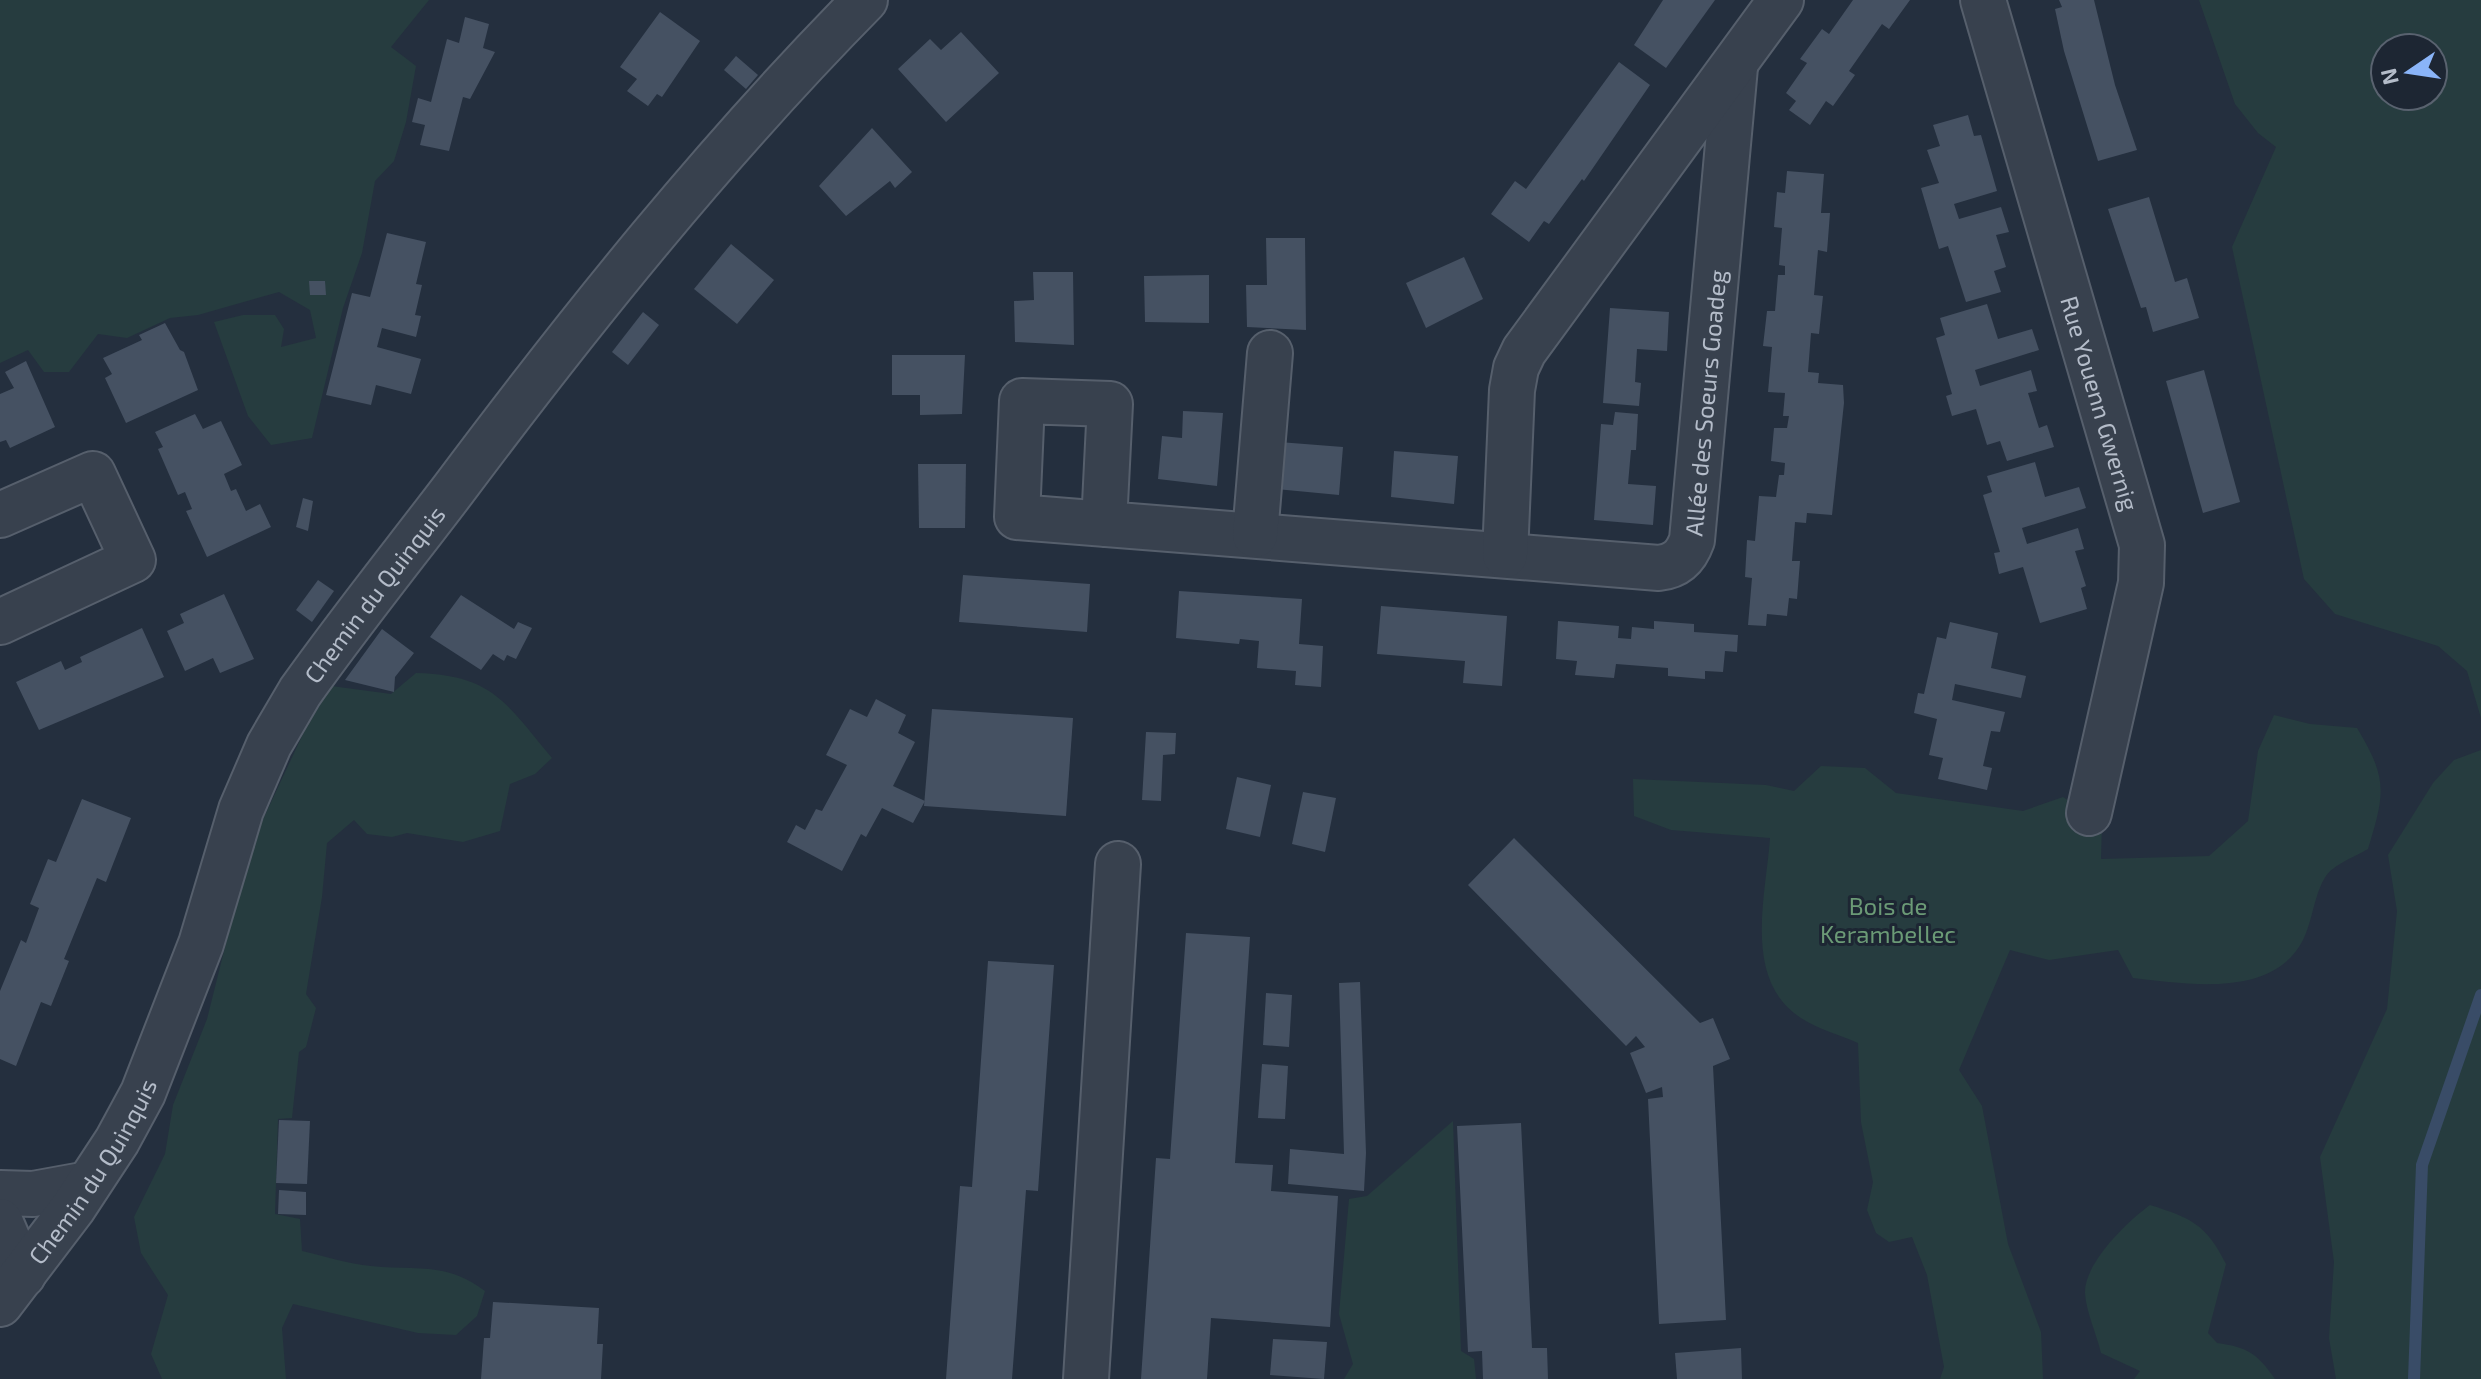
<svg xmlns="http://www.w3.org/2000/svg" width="2481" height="1379" font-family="'Exo 2',sans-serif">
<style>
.green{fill:#263c3f;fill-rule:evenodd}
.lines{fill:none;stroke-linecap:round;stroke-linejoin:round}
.stream{stroke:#394c67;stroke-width:12}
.building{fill:#455162}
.minor-casing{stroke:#565f6c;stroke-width:48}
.minor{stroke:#38414e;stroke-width:44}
.labels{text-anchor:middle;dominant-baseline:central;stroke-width:6;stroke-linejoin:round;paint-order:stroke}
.street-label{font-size:24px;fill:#b4bcc9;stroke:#1d2633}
.park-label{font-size:24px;fill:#6b9a76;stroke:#1d2633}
</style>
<rect width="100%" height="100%" fill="#242f3e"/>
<g class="green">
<polygon points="0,0 429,0 391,47 416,66 406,122 394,161 375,181 362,253 343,308 312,438 271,445 248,416 214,322 243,315 275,315 284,329 281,347 316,338 310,310 279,292 198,315 170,318 127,338 98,334 69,372 44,372 28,350 0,363"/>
<path d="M2199 0H2481V718L2467 671 2438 646 2335 614 2304 579 2232 247 2276 147 2258 133 2235 104ZM2385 48H2433V96H2385Z"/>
<path d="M416 673C493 675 506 703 552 758L535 774 510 784 500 831 463 842 407 833 392 837 367 834 354 820 327 843 322 897 306 994 316 1008 306 1047 299 1052 292 1118 278 1119 275 1214 300 1219 302 1251C325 1256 348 1264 371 1266 416 1271 445 1261 485 1291L477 1316 456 1335 418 1333 293 1304 282 1328 286 1379H162L151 1354 168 1295 141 1253 134 1217 165 1154 173 1105 207 1019 250 847 303 734 331 686 391 694Z"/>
<path d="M2274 715 2310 724 2357 728C2388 779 2385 793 2368 849 2356 856 2333 865 2326 876 2314 894 2313 920 2303 940 2273 999 2187 984 2133 978L2118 950 2049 960 2010 950 1959 1070 1982 1106 2008 1244 2041 1332 2043 1379H1940L1944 1367 1927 1275 1912 1237 1889 1242 1876 1233 1867 1210 1873 1182 1861 1122 1858 1043C1840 1035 1818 1029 1801 1018 1742 980 1766 896 1770 838L1671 830 1634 816 1633 779 1766 785 1794 791 1821 766 1865 768 1896 793 2023 811 2063 797 2102 823 2101 859 2209 856 2248 821 2258 751Z"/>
<polygon points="2481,750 2481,1379 2336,1379 2329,1338 2334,1262 2320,1157 2387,1009 2397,911 2388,855 2433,783 2454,760"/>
<polygon points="1453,1121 1461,1351 1474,1359 1476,1379 1344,1379 1353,1364 1339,1314 1349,1199 1367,1196"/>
<path d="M2150 1205C2191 1218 2206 1224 2226 1264L2208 1333 2217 1343C2247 1347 2257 1353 2275 1379H2134L2140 1371 2101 1353C2097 1335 2086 1312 2085 1293 2084 1263 2128 1221 2150 1205Z"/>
</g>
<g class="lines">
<polyline class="stream" points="2414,1379 2422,1165 2481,995"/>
</g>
<g class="building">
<polygon points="1663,0 1715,0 1666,68 1634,45"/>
<polygon points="1853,0 1910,0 1889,29 1882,24 1849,71 1855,75 1833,106 1826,101 1810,125 1789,110 1796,101 1786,93 1807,63 1800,59 1822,29 1829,34"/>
<polygon points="2059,0 2094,0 2115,85 2137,150 2098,161 2064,51 2055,9 2062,7"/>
<polygon points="660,12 700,41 662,97 657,94 648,106 627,91 637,79 620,67"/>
<polygon points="465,17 489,24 483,48 495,52 470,99 463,97 449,151 420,145 425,125 412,122 418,98 431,102 447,39 459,43"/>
<polygon points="961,32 999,73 946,122 898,69 930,39 941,50"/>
<polygon points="736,56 758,75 746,89 724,70"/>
<polygon points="1619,62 1650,85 1584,181 1582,179 1549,224 1544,221 1529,242 1491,214 1515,181 1526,189"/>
<polygon points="1968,115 1974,136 1981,135 1997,191 1954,204 1959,219 2001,207 2009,232 1996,235 2006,267 1994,271 2001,292 1966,302 1948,246 1939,249 1921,188 1939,183 1927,150 1940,146 1933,125"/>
<polygon points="872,128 912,172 895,188 890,181 846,216 819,186"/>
<polygon points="1787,171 1824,174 1821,213 1830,213 1827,252 1818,250 1814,295 1823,296 1819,334 1811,333 1808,372 1819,373 1818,383 1843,385 1844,403 1832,515 1807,513 1806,523 1795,522 1792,561 1800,561 1797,599 1789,598 1787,616 1767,614 1766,626 1748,625 1752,578 1745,577 1747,540 1755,541 1759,496 1776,497 1779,475 1784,475 1785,463 1771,461 1774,428 1787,428 1789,416 1783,416 1785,393 1768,392 1772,347 1763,346 1767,311 1775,311 1778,275 1785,275 1785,266 1779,265 1782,228 1774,227 1777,192 1785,193"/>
<polygon points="2149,197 2175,282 2187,278 2199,318 2153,332 2146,307 2141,308 2108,209"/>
<polygon points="387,233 426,242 416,284 422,285 415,315 421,316 416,337 382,328 377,347 421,359 411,394 376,385 371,405 326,395 352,293 370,297"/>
<polygon points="1266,238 1305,238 1306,330 1247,327 1246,285 1267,285"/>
<polygon points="731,244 774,280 737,324 694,289"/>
<polygon points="1464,257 1483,299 1426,328 1406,283"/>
<polygon points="1033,272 1073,272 1074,345 1015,342 1014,301 1034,300"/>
<polygon points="1209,275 1209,323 1145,322 1144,276"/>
<polygon points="309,281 325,281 326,295 310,295"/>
<polygon points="1987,304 1998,339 2032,329 2039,350 1975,370 1980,386 2031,370 2037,391 2028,393 2039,428 2047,425 2054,447 2007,461 2000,441 1987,445 1976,409 1952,416 1946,396 1952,394 1936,338 1945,335 1940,318"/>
<polygon points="1610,308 1669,312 1667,351 1637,349 1635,382 1641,383 1639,406 1603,403"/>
<polygon points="643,312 659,325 628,365 612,352"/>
<polygon points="165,323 180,350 184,352 198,390 126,423 105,378 112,374 103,358 142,340 139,335"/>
<polygon points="892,355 965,355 962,414 920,415 920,395 892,395"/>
<polygon points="26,361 55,427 10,448 6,440 0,442 0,394 14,388 5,372"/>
<polygon points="2204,370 2240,502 2203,513 2166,381"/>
<polygon points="1183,411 1223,413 1217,486 1158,479 1162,436 1182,438"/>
<polygon points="1615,412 1638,414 1636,450 1631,450 1628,484 1656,486 1653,525 1594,520 1601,424 1613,425"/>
<polygon points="195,414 203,429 221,421 242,465 224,474 231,491 236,489 246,511 260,504 271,527 207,557 186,511 192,509 185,492 178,495 158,449 163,447 155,432"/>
<polygon points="1279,442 1343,447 1339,495 1276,489"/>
<polygon points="1394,451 1458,456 1454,504 1391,497"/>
<polygon points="2035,462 2045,497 2079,487 2086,508 2022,528 2027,544 2078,528 2084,549 2075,551 2086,586 2081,588 2087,609 2040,623 2023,567 1999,574 1994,553 2000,552 1983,495 1992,492 1987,476"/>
<polygon points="918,464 966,464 965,528 919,528"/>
<polygon points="303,498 313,501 308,531 296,527"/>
<polygon points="963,575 1090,584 1087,632 959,622"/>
<polygon points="318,580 334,591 312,622 296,610"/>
<polygon points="1179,591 1302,599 1299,644 1323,646 1321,687 1295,685 1296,671 1257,668 1259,641 1240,639 1239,644 1176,638"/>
<polygon points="224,594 254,659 220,673 213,658 185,671 167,631 184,623 180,614"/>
<polygon points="461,595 514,629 518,622 532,628 516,659 507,655 504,661 493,654 481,670 430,637"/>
<polygon points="1381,606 1507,616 1502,686 1463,683 1465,661 1377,654"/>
<polygon points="1558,621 1619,626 1618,638 1631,639 1632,627 1654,629 1654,621 1694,624 1694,632 1738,635 1737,652 1725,651 1723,672 1705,671 1705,679 1668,676 1668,668 1616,664 1614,678 1575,675 1577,661 1556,659"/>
<polygon points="1950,622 1998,633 1991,668 2026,676 2021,698 1955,684 1952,700 2005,712 2000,732 1991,731 1983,766 1992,768 1987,790 1938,779 1943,758 1929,755 1937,719 1914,713 1918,693 1924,694 1937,637 1946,639"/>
<polygon points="142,628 164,677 39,730 16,682 61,661 65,670 82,662 80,657"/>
<polygon points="382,629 414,653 395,677 394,692 345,680"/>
<polygon points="876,699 906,715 898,733 915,742 893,786 925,801 913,823 882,808 866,837 861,834 842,871 787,842 796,825 805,830 816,809 822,811 847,765 826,755 850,709 867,717"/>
<polygon points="932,709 1073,718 1066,816 924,806"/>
<polygon points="1146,732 1176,733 1175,754 1163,755 1161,801 1142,800"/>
<polygon points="1237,777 1271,785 1260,837 1226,829"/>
<polygon points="1303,792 1336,798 1325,852 1292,844"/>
<polygon points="82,799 131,818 106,882 97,878 64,959 69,961 51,1006 41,1002 16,1066 0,1059 0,991 21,940 26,943 39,908 30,904 48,859 56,862"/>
<polygon points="1514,838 1700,1023 1713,1018 1730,1059 1713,1066 1726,1320 1659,1324 1648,1099 1663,1097 1662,1087 1646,1093 1630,1053 1645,1047 1636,1036 1626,1046 1468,885"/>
<polygon points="1186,933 1250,937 1235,1163 1273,1165 1271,1191 1338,1196 1330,1327 1211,1318 1207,1379 1141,1379 1156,1158 1170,1159"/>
<polygon points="988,961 1054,965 1038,1191 1026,1190 1012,1379 946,1379 960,1186 972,1187"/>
<polygon points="1360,982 1366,1153 1364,1191 1288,1184 1290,1149 1344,1154 1339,983"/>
<polygon points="1266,993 1292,995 1289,1047 1263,1045"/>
<polygon points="1262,1064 1288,1066 1285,1119 1258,1118"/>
<polygon points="279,1120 310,1121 307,1184 276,1183"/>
<polygon points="1521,1123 1532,1348 1547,1348 1548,1379 1483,1379 1482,1351 1468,1352 1457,1126"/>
<polygon points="279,1190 306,1192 306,1215 278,1214"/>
<polygon points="493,1302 599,1308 597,1344 603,1344 601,1379 481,1379 484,1338 490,1338"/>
<polygon points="1273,1339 1327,1342 1324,1379 1270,1375"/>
<polygon points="1741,1348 1742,1379 1677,1379 1675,1353"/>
</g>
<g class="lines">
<g class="minor-casing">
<g id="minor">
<path id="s1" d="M1983 0 2142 545 2141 583 2089 813"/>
<polyline points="0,515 93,474 133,560 0,622"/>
<path id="s2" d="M1104 524 1110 404 1022 401 1017 517C1231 535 1445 550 1659 568 1677 566 1686 557 1692 540L1735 67"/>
<polyline points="1255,535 1270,353"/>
<polyline points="1505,555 1512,390 1516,368 1524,351 1781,0"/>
<polyline points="0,1193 33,1194 88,1184"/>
<polyline points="0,1221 23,1275"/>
<path id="s3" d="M0 1304 73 1208 117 1141 143 1093 201 944 241 810 269 745 300 692C349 623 402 557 453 490 581 319 715 152 865 0"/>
<polyline points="1086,1379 1118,864"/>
</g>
</g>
<use href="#minor" class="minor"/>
</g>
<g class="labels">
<g class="street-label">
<text stroke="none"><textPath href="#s2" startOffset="1152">Allée des Soeurs Goadeg</textPath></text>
<text stroke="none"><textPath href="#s1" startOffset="420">Rue Youenn Gwernig</textPath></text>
<text stroke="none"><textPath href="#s3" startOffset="810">Chemin du Quinquis</textPath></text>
<text stroke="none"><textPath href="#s3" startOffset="162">Chemin du Quinquis</textPath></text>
</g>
<g class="park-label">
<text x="1888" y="905">Bois de<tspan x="1888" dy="28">Kerambellec</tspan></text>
</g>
</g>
<g transform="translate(2409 72) rotate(257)"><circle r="38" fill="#1d2633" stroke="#59626f" stroke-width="2"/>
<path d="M0-6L14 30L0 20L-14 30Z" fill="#8ab4f8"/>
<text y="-12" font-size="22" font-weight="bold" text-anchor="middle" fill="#b4bcc9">N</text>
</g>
</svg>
